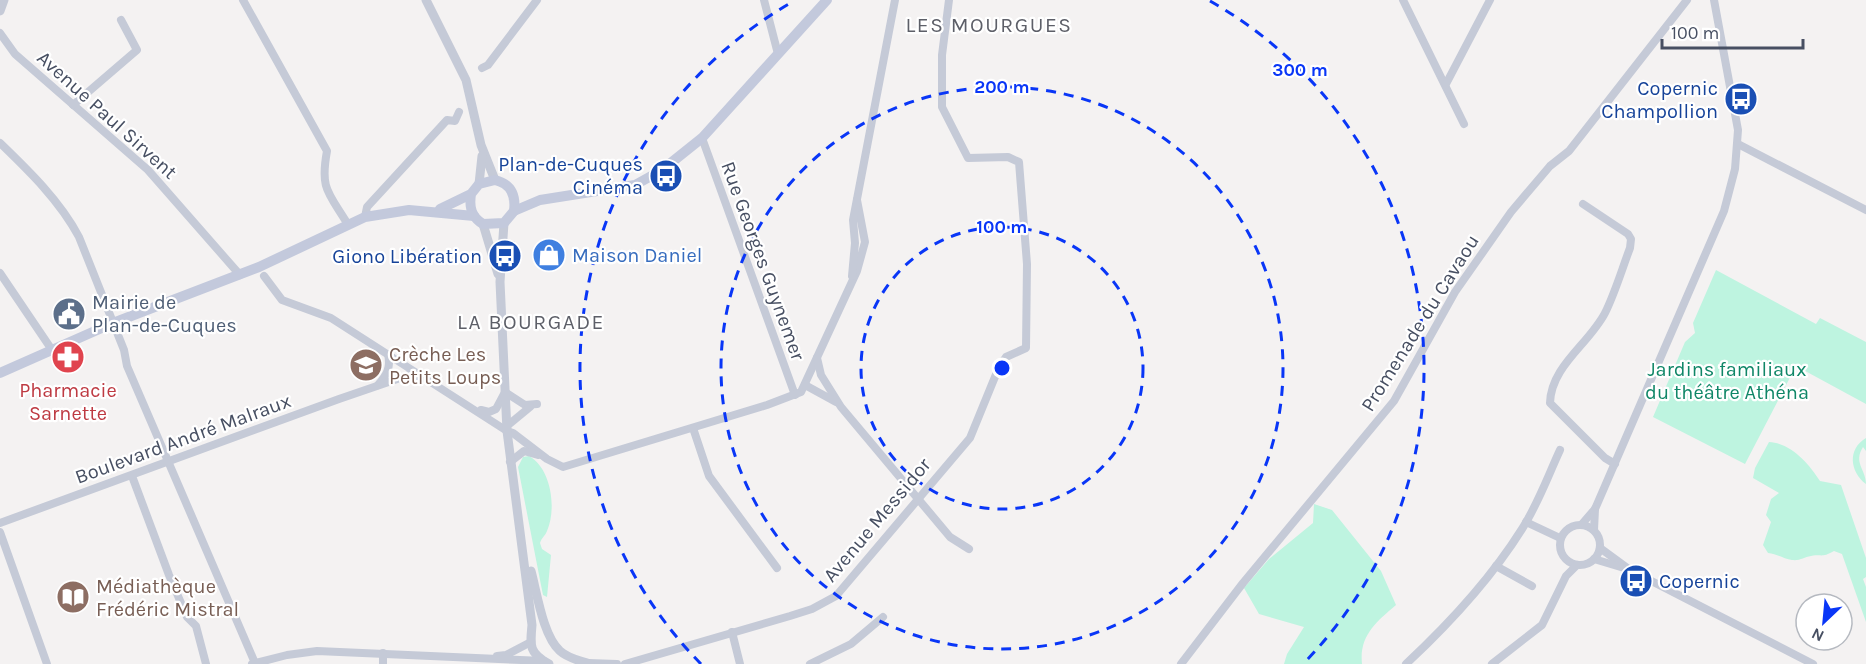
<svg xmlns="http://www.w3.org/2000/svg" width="1866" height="664" font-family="Karla,sans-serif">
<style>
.green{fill:#bef4e0}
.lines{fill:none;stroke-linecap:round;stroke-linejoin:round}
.minor{stroke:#c5cad7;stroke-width:8}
.tertiary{stroke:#c5cad7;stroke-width:9}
.secondary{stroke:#c3c9dc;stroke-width:10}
.ring{fill:none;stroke:#0936f7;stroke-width:3;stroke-dasharray:10 8}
.labels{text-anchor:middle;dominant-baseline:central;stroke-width:4.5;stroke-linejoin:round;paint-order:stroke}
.transit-label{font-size:20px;fill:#164399;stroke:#fff;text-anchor:end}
.street-label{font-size:20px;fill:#474f62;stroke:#fff}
.shop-label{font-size:20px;fill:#366cbe;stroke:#fff;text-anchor:start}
.service-label{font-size:20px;fill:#4e5e75;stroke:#fff;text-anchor:start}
.education-label{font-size:20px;fill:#785e54;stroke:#fff;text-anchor:start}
.park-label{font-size:20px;fill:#0f8667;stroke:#fff}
.health-label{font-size:20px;fill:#be3a42;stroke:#fff}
.neighbourhood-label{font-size:21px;letter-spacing:1.5px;fill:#5d5f68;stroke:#fff}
.centre{fill:#0936f7;stroke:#fff;stroke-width:3}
.ring-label{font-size:18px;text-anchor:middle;font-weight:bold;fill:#0936f7;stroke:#fff;stroke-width:4.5;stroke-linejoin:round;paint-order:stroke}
</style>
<rect width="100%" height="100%" fill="#f4f2f2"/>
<g class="green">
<polygon points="1716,270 1816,324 1820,318 1866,342 1866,404 1796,366 1745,464 1653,417 1685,342 1695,333 1693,323"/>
<path d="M1866 438V451L1863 447C1853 463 1866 469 1866 484 1850 472 1847 449 1866 438Z"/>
<path d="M1769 442C1791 443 1809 464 1820 481L1841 485 1866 558V577L1863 579 1866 587V622L1842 554 1834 551C1822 558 1823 554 1811 556 1804 557 1800 561 1792 560 1784 559 1777 554 1768 553L1763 545 1771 522 1766 515 1771 499 1779 493 1753 478 1755 468Z"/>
<path d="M529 456C551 468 557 508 547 531 545 536 542 537 540 543L542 549 551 555 547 597 543 595 541 585 518 467 523 457Z"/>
<path d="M1314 504 1332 510 1381 571 1396 605C1376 622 1359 636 1362 664H1284L1287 654 1304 627 1259 614 1244 588 1269 559 1313 523Z"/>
</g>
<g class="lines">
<g class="minor">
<path d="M243 0 327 151C320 189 328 192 347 223"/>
<polyline points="764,0 778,54"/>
<polyline points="1403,0 1464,124"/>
<polyline points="0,33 15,54 148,170 240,275"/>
<polyline points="482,68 488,65 537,0"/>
<polyline points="1446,84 1490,0"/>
<polyline points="73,105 137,50 121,20"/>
<polyline points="702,138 795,395"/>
<path d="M0 143C29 171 60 201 79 237L124 350 127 366 255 663"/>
<polyline points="1738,144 1866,210"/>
<path d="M1583 204 1628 234 1631 239 1630 248C1622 269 1615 293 1605 313 1589 344 1551 366 1550 403L1605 458 1615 464"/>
<polyline points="365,217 367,207 447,120 455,121 459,112"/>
<polyline points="0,273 52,350"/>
<polyline points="264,276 282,300 331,318 507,431 513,433 547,459 563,467 767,405 801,392 857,271 865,242 857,200"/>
<polyline points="852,276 855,243 853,220 895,0"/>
<polyline points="817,358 821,375 841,407 950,537 969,549"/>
<path d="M378 385C387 375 391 368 388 354"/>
<polyline points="805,385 836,402"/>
<polyline points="481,410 489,412 496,409 505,392 525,405 537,404"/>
<polyline points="507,426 530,407"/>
<polyline points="693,428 709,476 777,568"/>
<polyline points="510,462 524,451 538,455"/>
<polyline points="132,476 169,575 187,617 196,626 206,664"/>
<polyline points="1526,522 1560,538"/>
<polyline points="0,523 339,399 409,375 422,377"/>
<polyline points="1582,524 1595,509 1724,211 1735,169 1738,130 1714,0"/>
<circle cx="1580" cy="545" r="20"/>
<polyline points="1594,530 1595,509"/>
<polyline points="0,532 47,664"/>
<polyline points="1600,548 1630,570 1813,664"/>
<polyline points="1594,559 1624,568"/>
<polyline points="1496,566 1532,586"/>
<polyline points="732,632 740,664"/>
<polyline points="497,656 506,655 529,643"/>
<polyline points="588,663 617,664"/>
<polyline points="252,664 287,655 317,651 544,661"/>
<polyline points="383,664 383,653"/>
<polyline points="625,664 790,616 812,609 836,596 970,438 999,367 1006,357 1026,348 1027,264 1019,162 1008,157 968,158 942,107 942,55 949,0"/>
<polyline points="810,664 851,644 883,617"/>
<polyline points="1181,664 1243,583 1394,401 1455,292 1511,212 1550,166 1569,151 1687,0"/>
<path d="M1406 664C1450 623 1490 580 1522 529 1538 504 1548 476 1560 450"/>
<polyline points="1492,664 1542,625 1566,576 1577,565"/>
</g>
<g class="tertiary">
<polyline points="426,0 466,80 481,145 495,180"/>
<polyline points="0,11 4,0"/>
<polyline points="479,184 482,156"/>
<path d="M504 223 500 282 507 431 532 625C530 646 529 653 549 664"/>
<polyline points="483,224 498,274"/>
<path d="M531 571C537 593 543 636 560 651 569 659 579 660 590 664"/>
</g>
<g class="secondary">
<path d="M440 209 471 194 479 184 495 180C511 184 516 195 514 211L504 223 483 224C471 217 469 207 471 194"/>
<polyline points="514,211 540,200 635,185 662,170 702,138 827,0"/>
<polyline points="0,373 113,323 259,267 365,217 409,210 474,216"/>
</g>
</g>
<g class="ring">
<circle cx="1002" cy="368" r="141"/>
<circle cx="1002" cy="368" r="281"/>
<path d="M701 664A422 422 0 0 1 794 1M1210 1A422 422 0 0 1 1303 664"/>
</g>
<defs>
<g id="bus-disc" transform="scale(1.725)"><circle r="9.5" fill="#1a4fb4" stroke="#fff"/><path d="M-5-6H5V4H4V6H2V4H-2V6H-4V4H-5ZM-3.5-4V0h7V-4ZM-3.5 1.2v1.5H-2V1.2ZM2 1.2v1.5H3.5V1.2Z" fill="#fff"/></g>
<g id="shop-disc" transform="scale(1.725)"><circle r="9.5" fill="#3f7fe0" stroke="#fff"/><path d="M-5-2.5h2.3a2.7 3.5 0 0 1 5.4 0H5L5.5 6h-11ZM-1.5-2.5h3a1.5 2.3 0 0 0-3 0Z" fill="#fff"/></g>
<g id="civic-disc" transform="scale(1.725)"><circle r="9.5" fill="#5c6f8a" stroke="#fff"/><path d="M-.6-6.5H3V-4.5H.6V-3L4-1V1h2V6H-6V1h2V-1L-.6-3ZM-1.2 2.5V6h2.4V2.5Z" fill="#fff"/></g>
<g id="pharmacy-disc" transform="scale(1.725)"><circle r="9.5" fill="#e0444e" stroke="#fff"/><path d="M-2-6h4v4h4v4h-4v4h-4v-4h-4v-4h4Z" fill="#fff"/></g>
<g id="school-disc" transform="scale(1.725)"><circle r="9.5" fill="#8d6e63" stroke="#fff"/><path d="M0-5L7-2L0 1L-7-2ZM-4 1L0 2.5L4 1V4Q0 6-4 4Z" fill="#fff"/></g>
<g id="library-disc" transform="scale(1.725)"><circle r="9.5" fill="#8d6e63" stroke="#fff"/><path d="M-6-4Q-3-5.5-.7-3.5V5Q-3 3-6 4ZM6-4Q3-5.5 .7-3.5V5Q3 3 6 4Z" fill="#fff"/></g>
</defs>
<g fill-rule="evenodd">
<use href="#bus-disc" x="1741" y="99"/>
<use href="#bus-disc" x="666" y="176"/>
<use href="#shop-disc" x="549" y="255"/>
<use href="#bus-disc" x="505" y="256"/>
<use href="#civic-disc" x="69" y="314"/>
<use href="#pharmacy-disc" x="68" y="357"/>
<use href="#school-disc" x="366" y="365"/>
<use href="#bus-disc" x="1636" y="581"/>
<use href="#library-disc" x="73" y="597"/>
</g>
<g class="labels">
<g class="transit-label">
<text x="1718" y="88">Copernic<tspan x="1718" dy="23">Champollion</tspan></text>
<text x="643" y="164">Plan-de-Cuques<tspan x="643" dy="23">Cinéma</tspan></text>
<text x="482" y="256">Giono Libération</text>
<text x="1659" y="581" text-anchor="start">Copernic</text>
</g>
<g class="street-label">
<text transform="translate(107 115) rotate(42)">Avenue Paul Sirvent</text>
<text transform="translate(763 261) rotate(70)">Rue Georges Guynemer</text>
<text transform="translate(1420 323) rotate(-58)">Promenade du Cavaou</text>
<text transform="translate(183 439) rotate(-20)">Boulevard André Malraux</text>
<text transform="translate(877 520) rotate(-50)">Avenue Messidor</text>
</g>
<g class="shop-label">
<text x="572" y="255">Maison Daniel</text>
</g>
<g class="service-label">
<text x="92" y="302">Mairie de<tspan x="92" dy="23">Plan-de-Cuques</tspan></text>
</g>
<g class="education-label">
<text x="389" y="354">Crèche Les<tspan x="389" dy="23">Petits Loups</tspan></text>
<text x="96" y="586">Médiathèque<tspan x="96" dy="23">Frédéric Mistral</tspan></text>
</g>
<g class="park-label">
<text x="1727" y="369">Jardins familiaux<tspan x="1727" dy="23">du théâtre Athéna</tspan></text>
</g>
<g class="health-label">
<text x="68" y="390">Pharmacie<tspan x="68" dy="23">Sarnette</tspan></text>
</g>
<g class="neighbourhood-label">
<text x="989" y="25">LES MOURGUES</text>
<text x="531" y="322">LA BOURGADE</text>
</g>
</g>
<circle cx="1002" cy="368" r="9" class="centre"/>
<g class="ring-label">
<text x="1300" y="76">300 m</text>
<text x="1002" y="93">200 m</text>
<text x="1002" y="233">100 m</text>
</g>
<g transform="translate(1824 622) rotate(206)"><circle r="28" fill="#ffffff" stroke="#b5b9c0" stroke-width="1.5"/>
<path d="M0-4.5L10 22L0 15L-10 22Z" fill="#0936f7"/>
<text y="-9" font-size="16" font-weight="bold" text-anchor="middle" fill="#474f62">N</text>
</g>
<path d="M1662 39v9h141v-9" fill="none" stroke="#474f62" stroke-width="3"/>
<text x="1671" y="39" font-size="18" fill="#474f62" stroke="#ffffff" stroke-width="4.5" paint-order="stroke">100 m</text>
</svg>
